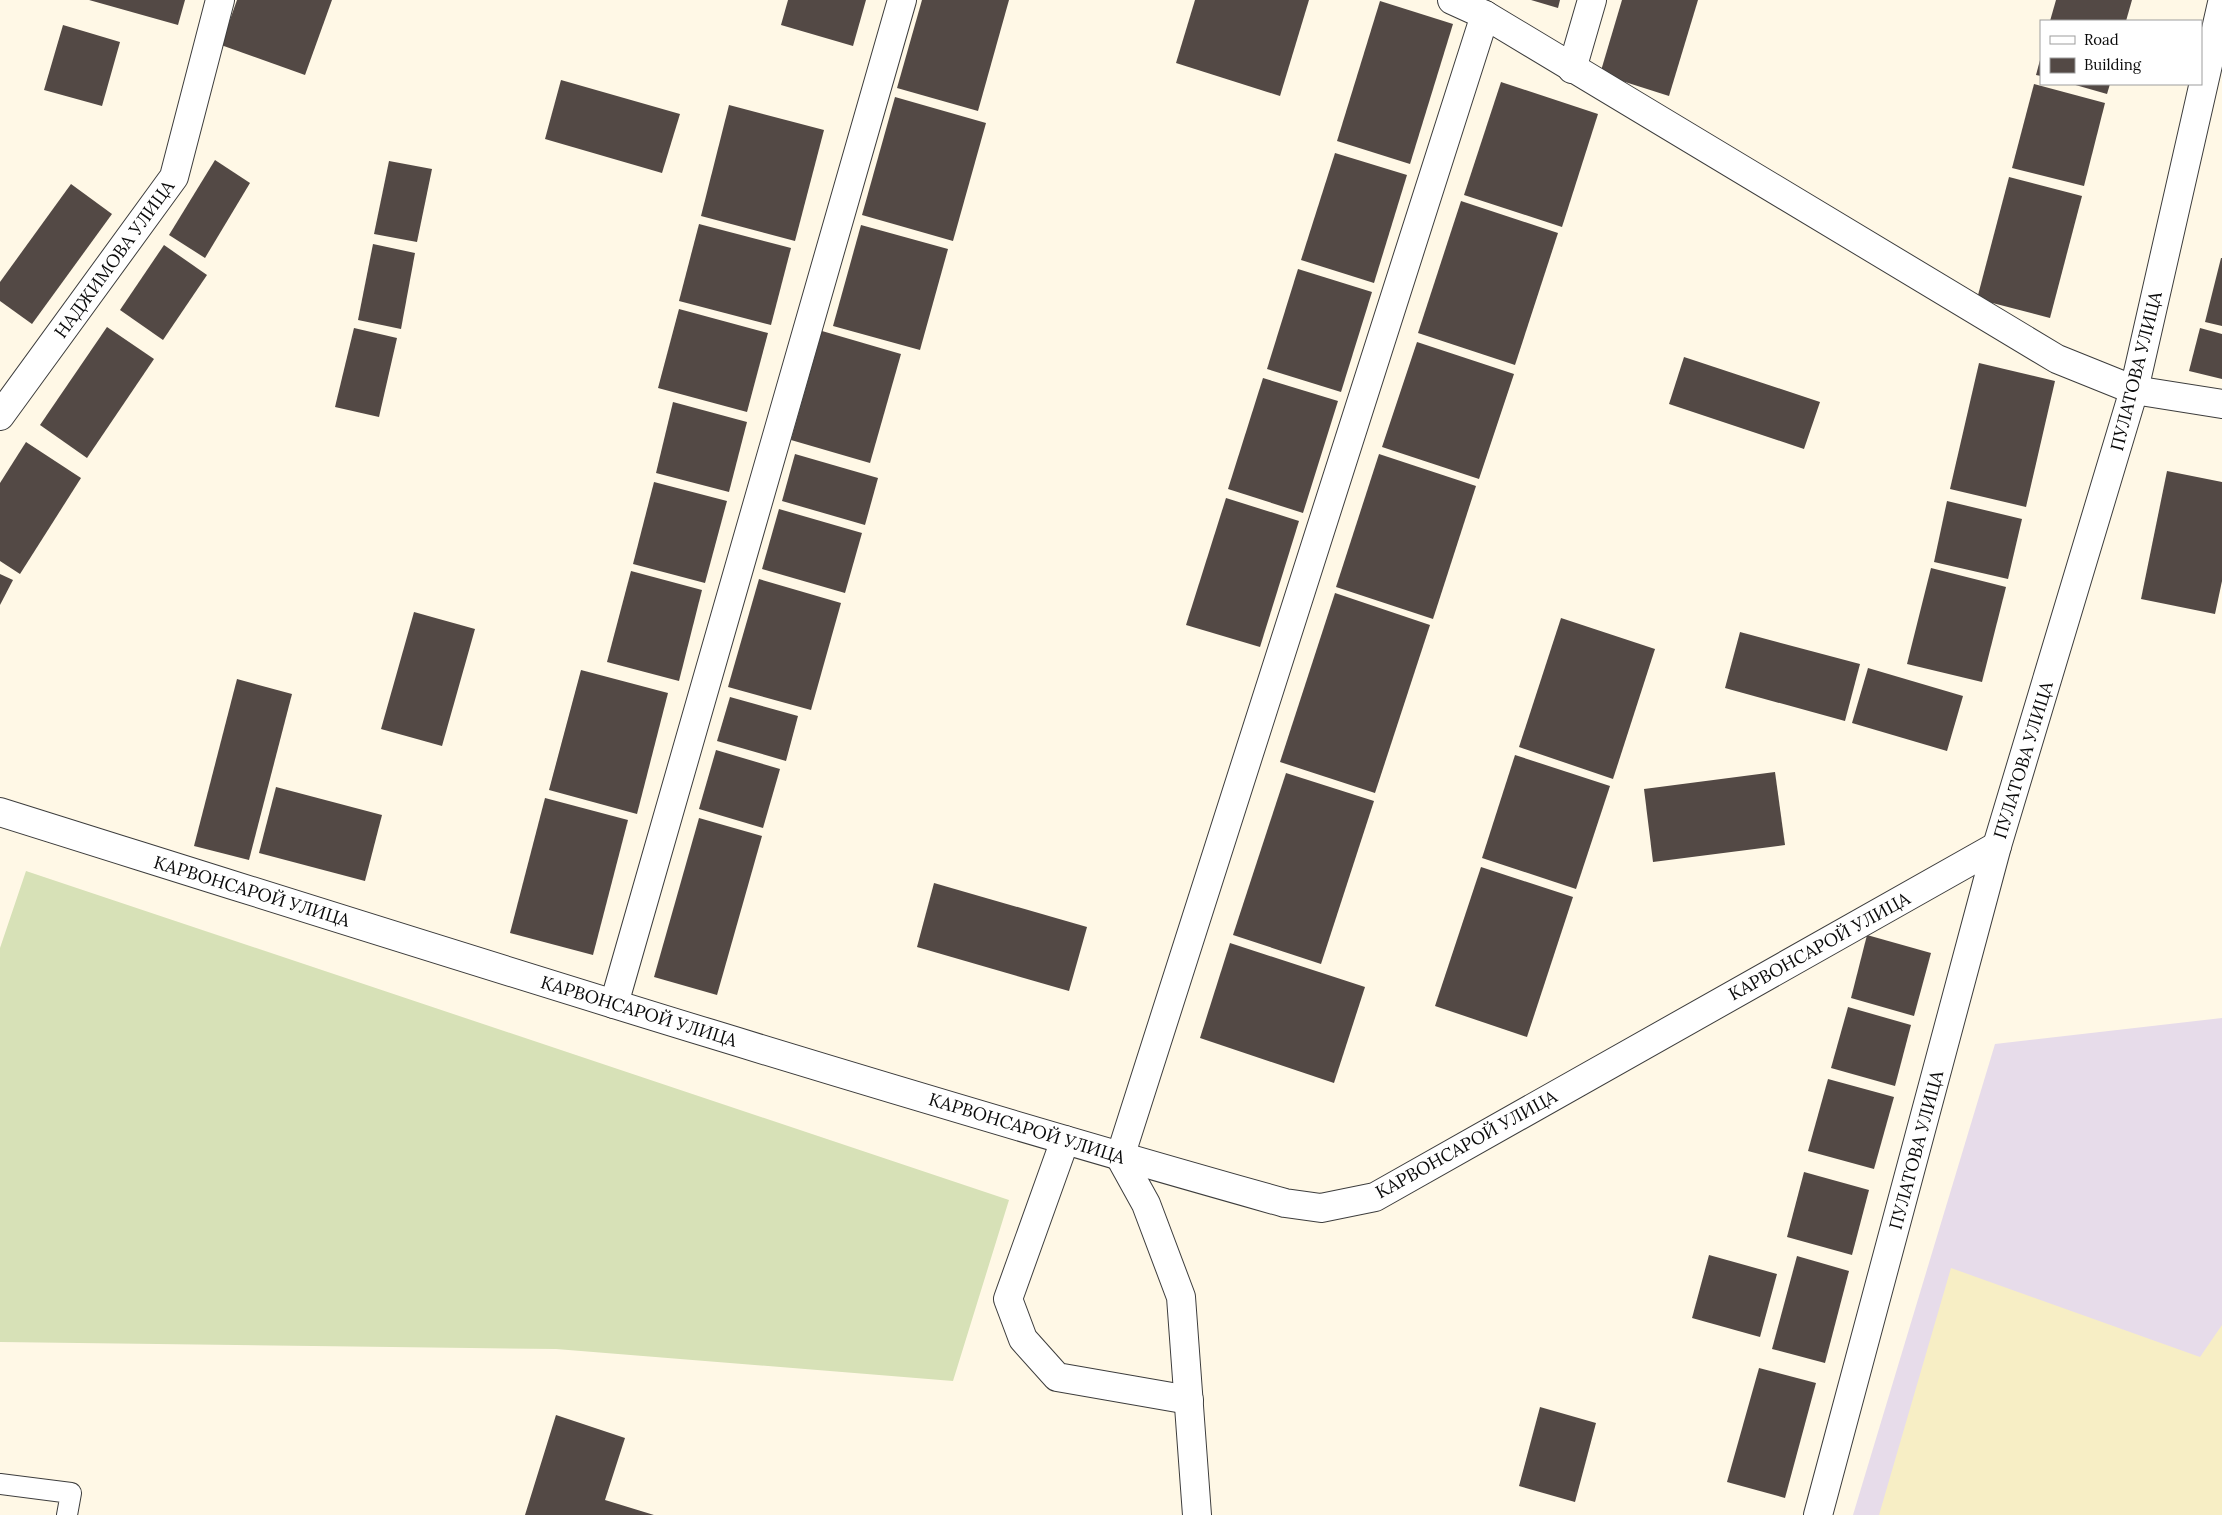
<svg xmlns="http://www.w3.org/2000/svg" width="2222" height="1515" font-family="Lora,serif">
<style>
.industrial{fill:#e7dcea}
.farmland{fill:#f7eec5}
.cemetery{fill:#d7e1b7}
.building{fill:#534945}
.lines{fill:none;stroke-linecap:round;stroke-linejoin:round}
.lane-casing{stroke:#3d3d3d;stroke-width:22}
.street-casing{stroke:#3d3d3d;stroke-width:30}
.lane{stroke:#fff;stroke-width:20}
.street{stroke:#fff;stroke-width:28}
.labels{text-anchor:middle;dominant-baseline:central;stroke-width:5;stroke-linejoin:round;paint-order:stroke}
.street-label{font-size:18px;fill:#0a0a0a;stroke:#fff}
</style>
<rect width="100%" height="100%" fill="#fff8e6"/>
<polygon class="industrial" points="2222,1018 2222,1515 1853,1515 1995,1044"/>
<polygon class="farmland" points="1951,1268 2200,1357 2222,1325 2222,1515 1879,1515"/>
<polygon class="cemetery" points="26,871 1009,1200 953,1381 556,1349 0,1342 0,948"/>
<g class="building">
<polygon points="89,0 185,0 178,25"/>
<polygon points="237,0 332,0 305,75 221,45"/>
<polygon points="788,0 866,0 853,46 781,25"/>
<polygon points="922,0 1009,0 978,111 897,88"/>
<polygon points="1195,0 1309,0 1280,96 1176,63"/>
<polygon points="1531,0 1560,0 1558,8"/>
<polygon points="1622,0 1698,0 1669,96 1600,74"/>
<polygon points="2056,0 2132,0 2126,21 2050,21"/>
<polygon points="1380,1 1453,24 1410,164 1337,141"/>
<polygon points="63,25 120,42 102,106 44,90"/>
<polygon points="2040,60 2041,60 2041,76 2036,75"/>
<polygon points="561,80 680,114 662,173 545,139"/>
<polygon points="1501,82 1598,114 1562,227 1464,195"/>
<polygon points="2034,84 2105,103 2084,186 2012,168"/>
<polygon points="2072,84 2110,84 2107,94"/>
<polygon points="895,97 986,123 953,241 862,215"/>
<polygon points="729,105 824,130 795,241 701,216"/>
<polygon points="1335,153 1407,175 1374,283 1301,260"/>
<polygon points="215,160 250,183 205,258 169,235"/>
<polygon points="389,161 432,169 417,242 374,234"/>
<polygon points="2009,177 2082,196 2050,318 1977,299"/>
<polygon points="71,184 112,214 32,324 0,301 0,282"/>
<polygon points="1461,201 1558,233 1515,365 1418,333"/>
<polygon points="699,224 791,248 771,325 679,301"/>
<polygon points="861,225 948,249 920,350 833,326"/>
<polygon points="373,244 415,253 401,329 358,320"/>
<polygon points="164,245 207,275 163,340 120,310"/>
<polygon points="2221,258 2222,258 2222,326 2205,322"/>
<polygon points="1298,269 1372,292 1341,392 1267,369"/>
<polygon points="679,309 768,333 747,412 658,388"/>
<polygon points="107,327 154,359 87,458 40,425"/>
<polygon points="354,328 397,338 379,417 335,407"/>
<polygon points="2200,328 2222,334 2222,379 2189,371"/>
<polygon points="822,331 901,354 870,463 791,440"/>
<polygon points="1417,342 1514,374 1479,479 1382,447"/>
<polygon points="1684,357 1820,402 1804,449 1669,404"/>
<polygon points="1979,363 2055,381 2026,507 1950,489"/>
<polygon points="1263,378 1338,401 1303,513 1228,489"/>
<polygon points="673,402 747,422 729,492 656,473"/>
<polygon points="26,442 81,478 20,574 0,561 0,483"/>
<polygon points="795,454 878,478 865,525 782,501"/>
<polygon points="1379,454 1476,486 1433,619 1336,587"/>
<polygon points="2167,471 2222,482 2222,581 2215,614 2141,599"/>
<polygon points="654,482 727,501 705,583 633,564"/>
<polygon points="1226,498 1299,521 1260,647 1186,625"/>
<polygon points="1947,501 2022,519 2008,579 1934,562"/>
<polygon points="779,509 862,533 845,593 762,569"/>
<polygon points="1931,568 2006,587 1982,682 1907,664"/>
<polygon points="631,571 702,590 679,681 607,662"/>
<polygon points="0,574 13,580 0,605"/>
<polygon points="759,579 841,603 811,710 728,687"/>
<polygon points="1335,593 1430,625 1375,793 1280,762"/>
<polygon points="414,612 475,629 442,746 381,729"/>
<polygon points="1561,618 1655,649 1613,779 1519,747"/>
<polygon points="1740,632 1860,664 1845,721 1725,688"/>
<polygon points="1868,668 1963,696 1947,751 1852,723"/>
<polygon points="581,670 668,693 637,814 549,790"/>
<polygon points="237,679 292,694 249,860 194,846"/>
<polygon points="730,697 798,716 786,761 717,741"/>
<polygon points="716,750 780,769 763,828 699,809"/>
<polygon points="1515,755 1610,786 1576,889 1482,858"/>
<polygon points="1775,772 1785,845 1653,862 1644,789"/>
<polygon points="1286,773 1374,801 1321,964 1233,935"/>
<polygon points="276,787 382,815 365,881 259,853"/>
<polygon points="545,798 628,820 593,955 510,933"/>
<polygon points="699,818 762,836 717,995 654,977"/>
<polygon points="1481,867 1573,897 1527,1037 1435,1006"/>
<polygon points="934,883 1087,927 1069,991 917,947"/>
<polygon points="1867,935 1931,953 1914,1016 1851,998"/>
<polygon points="1230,943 1365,987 1334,1083 1200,1038"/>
<polygon points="1848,1007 1911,1025 1895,1086 1831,1068"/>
<polygon points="1828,1079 1894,1097 1874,1169 1808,1151"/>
<polygon points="1804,1172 1869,1190 1852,1255 1787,1237"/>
<polygon points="1709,1255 1777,1274 1760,1337 1692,1318"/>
<polygon points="1797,1256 1849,1271 1825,1363 1772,1349"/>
<polygon points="1759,1368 1816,1383 1785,1498 1727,1482"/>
<polygon points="1540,1407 1596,1423 1575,1502 1519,1486"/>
<polygon points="556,1415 625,1438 605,1500 654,1515 525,1515"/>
</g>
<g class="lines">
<g class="lane-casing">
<polyline id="lane" points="0,1484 71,1493 67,1515"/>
</g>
<g class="street-casing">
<g id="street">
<polyline points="1452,0 1485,15 2057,359 2134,390 2222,404"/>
<polyline points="1572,69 1592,0"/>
<polyline points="0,416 174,177 220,0"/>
<path d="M0 812C427 946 854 1082 1285 1203L1321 1208 1375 1197 1997 846"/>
<polyline points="614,1004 902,0"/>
<polyline points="1065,1140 1008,1299 1023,1339 1057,1377 1189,1400"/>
<polyline points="1197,1515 1181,1297 1146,1204 1120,1157 1485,15"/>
<polyline points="1818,1515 1997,846 2134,390 2222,3"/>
</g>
</g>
<use href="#lane" class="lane"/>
<use href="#street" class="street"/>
</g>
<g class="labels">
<g class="street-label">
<text transform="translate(114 259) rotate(-54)">НАДЖИМОВА УЛИЦА</text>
<text transform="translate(2136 371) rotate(-76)">ПУЛАТОВА УЛИЦА</text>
<text transform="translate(2023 760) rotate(-73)">ПУЛАТОВА УЛИЦА</text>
<text transform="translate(252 891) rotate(17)">КАРВОНСАРОЙ УЛИЦА</text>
<text transform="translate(1819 946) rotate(-29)">КАРВОНСАРОЙ УЛИЦА</text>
<text transform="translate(639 1011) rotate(17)">КАРВОНСАРОЙ УЛИЦА</text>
<text transform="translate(1027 1128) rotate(17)">КАРВОНСАРОЙ УЛИЦА</text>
<text transform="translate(1466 1144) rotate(-29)">КАРВОНСАРОЙ УЛИЦА</text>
<text transform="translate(1916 1150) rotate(-75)">ПУЛАТОВА УЛИЦА</text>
</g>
</g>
<rect x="2040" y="20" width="162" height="65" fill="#ffffff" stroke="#9d9d9d"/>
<rect x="2050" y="36" width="25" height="8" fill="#ffffff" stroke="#9d9d9d"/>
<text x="2084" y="45" font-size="15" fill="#0a0a0a">Road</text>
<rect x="2050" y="58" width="25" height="15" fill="#534945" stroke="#9d9d9d"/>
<text x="2084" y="70" font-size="15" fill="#0a0a0a">Building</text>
</svg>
